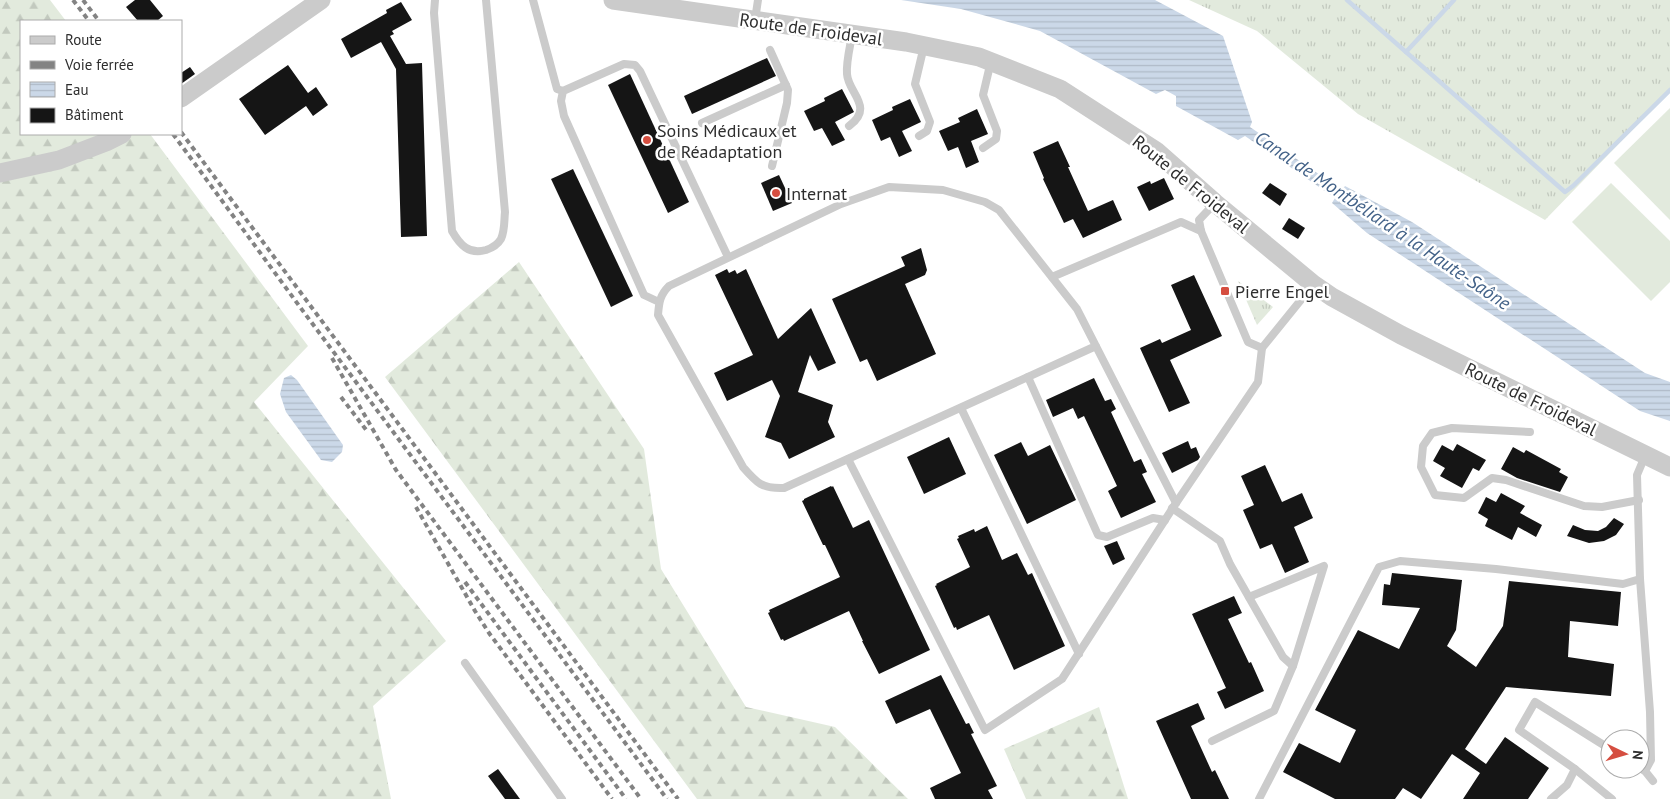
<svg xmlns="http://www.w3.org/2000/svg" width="1670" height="799" font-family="'PT Sans',sans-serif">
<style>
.grass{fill:url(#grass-tufts)}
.forest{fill:url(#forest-firs)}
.garden{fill:#e2eadd}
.water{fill:url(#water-rules)}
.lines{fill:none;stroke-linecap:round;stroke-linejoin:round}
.stream{stroke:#cbd8e8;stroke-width:4.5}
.building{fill:#151515}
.service{stroke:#cbcbcb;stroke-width:8}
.tertiary{stroke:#cbcbcb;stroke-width:19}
.rail{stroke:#838383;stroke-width:4;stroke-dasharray:5 4;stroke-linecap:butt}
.poi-dot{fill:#d54e40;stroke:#fff;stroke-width:2}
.labels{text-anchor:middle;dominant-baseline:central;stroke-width:5;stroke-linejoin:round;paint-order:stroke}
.street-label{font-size:18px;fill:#2e2e2e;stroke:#fff}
.poi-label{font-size:18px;fill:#2e2e2e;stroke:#fff;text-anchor:start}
.water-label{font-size:19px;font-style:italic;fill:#436288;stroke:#fff}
</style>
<defs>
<pattern id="grass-tufts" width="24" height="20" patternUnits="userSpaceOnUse" patternTransform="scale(1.25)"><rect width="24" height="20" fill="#e2eadd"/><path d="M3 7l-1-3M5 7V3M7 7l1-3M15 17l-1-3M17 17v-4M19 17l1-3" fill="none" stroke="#c2c9be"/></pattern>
<pattern id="forest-firs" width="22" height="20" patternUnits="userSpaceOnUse" patternTransform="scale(1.25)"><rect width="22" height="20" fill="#e2eadd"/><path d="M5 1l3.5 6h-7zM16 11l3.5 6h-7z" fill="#c2c9be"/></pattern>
<pattern id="water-rules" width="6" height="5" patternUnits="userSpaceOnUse" patternTransform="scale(1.25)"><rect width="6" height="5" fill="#cbd8e8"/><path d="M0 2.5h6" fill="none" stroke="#afbac7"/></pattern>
</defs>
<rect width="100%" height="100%" fill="#fff"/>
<g class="grass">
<polygon points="1189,0 1670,0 1670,91 1545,220 1358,114 1257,31"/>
<polygon points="1238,281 1273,307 1257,325"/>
</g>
<g class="forest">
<polygon points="0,0 50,0 66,21 21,21 21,134 150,134 308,346 254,402 446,641 373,706 391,799 0,799"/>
<polygon points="519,262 644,449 661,569 746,707 835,727 908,799 697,799 385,377"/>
<polygon points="1099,707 1128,799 1026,799 1004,749"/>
</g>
<g class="garden">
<polygon points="1670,108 1670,220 1614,163"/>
<polygon points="1611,183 1670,241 1670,282 1651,301 1572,222"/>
</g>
<g class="water">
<polygon points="901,0 1155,0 1223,36 1252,122 1250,127 1342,190 1345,186 1412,222 1645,373 1670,382 1670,421 1640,411 1367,233 1332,203 1335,198 1245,136 1238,140 1176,106 1176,96 1165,90 1156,94 1040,31 961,9"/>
<polygon points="291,375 297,380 343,445 342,452 332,462 321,460 286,412 280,394 284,378"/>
</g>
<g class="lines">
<g class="stream">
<polyline points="1347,0 1565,192 1573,186 1670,90"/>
<polyline points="1406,52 1454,0"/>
</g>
</g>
<g class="building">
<polygon points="135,0 150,0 163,16 157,21 138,21 126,7"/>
<polygon points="401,2 412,20 392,31 394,34 390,36 406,64 422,63 427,236 401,237 396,69 381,42 351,58 341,39 387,13 386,10"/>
<polygon points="767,58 776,76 692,114 684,96"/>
<polygon points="288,65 308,93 316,87 328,105 313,116 306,106 265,135 239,99"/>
<polygon points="190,67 195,74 181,84 181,73"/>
<polygon points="630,74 689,202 668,213 608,85"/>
<polygon points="842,89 854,112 835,122 845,140 832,146 822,128 814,131 804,111 825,101 824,98"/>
<polygon points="910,99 921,122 902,131 912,151 899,157 890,137 881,141 872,120 893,110 892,107"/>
<polygon points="977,109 988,134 971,141 979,162 966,168 958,147 948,151 939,131 960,122 958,118"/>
<polygon points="1058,141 1070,167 1068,167 1088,211 1113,200 1122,220 1083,238 1073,219 1064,223 1043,179 1044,178 1033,152"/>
<polygon points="573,169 633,296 611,307 551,179"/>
<polygon points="779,175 792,203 773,211 761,183"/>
<polygon points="1164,178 1174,199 1149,211 1137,187 1150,181 1151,184"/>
<polygon points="1270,183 1287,194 1280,206 1262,193"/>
<polygon points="1289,218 1305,228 1298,239 1282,229"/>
<polygon points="921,248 927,270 925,275 905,284 936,354 877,381 867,359 860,362 832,299 905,266 901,257"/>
<polygon points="727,269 729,273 735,270 737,274 746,269 778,339 811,308 836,363 818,371 810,355 798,392 833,405 828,422 835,437 789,459 781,443 765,437 780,396 772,380 727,401 714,373 753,355 715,275"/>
<polygon points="1194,275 1222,336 1170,360 1190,403 1169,412 1140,348 1160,339 1162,343 1191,330 1171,285"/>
<polygon points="1094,378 1105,401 1111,399 1116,409 1111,412 1134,462 1141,459 1147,472 1142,474 1156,502 1121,518 1108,491 1117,486 1084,416 1078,419 1073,408 1053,417 1046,400"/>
<polygon points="949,437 966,474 924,494 907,457"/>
<polygon points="1188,441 1191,449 1196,447 1200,457 1198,460 1172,473 1162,453"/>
<polygon points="1021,442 1028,456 1050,445 1076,500 1027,524 994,455"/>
<polygon points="1457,444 1486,460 1479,471 1473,468 1462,488 1440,476 1445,468 1433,461 1442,445 1453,451"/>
<polygon points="1513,447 1524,453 1526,450 1561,469 1559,472 1568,477 1560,492 1517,478 1501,469"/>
<polygon points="1265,465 1282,502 1302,493 1313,518 1294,527 1309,562 1285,573 1272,544 1260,549 1243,510 1254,505 1241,476"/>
<polygon points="831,486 832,487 833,486 853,528 869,520 930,650 879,674 862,641 863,641 849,611 784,641 783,639 781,640 768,613 770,612 769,610 840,577 825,545 823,545 802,501 804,500 804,499"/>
<polygon points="1501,493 1525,506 1520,513 1542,525 1536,537 1518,527 1512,540 1485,526 1488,519 1478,513 1486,497 1496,502"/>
<polygon points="1614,518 1624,524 1616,535 1604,541 1589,543 1567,536 1573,525 1585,530 1598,531 1606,527"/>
<polygon points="987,526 1002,560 1017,553 1028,575 1032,573 1065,646 1014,670 989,615 957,630 956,627 954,628 935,586 937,585 936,584 970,567 957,539 959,538 958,536 974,529 975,532"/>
<polygon points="1117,541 1125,559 1113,565 1104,546"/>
<polygon points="1392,573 1462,580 1456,630 1447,646 1476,667 1503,626 1509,581 1621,592 1618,626 1570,621 1568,657 1614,664 1611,696 1506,687 1465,749 1486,764 1505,737 1549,768 1528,799 1463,799 1480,773 1452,754 1421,799 1403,788 1395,799 1335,799 1283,772 1299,743 1340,763 1356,730 1315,710 1358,630 1399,649 1420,608 1382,605 1384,584 1390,585"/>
<polygon points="1234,596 1242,613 1228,619 1249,663 1251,662 1264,691 1225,709 1217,692 1226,688 1192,614"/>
<polygon points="941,675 966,724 969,723 974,733 971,734 997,786 988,790 993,799 935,799 930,788 961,773 930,709 896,724 885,701"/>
<polygon points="1198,703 1205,719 1191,726 1212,772 1215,770 1229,799 1191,799 1156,721"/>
<polygon points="498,769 520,799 505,799 488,776"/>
</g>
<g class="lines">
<g class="service">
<path d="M435 0 434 13 452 231C460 245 469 255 486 250 492 248 498 244 501 239 505 230 504 221 505 212L486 0"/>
<polyline points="533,0 557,89 563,91"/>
<polyline points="755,20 758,0"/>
<polyline points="770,50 788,90 787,103 772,166"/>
<polyline points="702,123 786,85"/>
<path d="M849 126C875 107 848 93 847 74 846 62 850 47 852 35"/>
<polyline points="919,136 927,131 930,122 915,84 924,46"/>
<polyline points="983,148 996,139 997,131 983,95 991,61"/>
<polyline points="1215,203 1199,220 1201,231 1248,342 1262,348 1313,285"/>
<polyline points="1052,277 1181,222 1201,231"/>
<polyline points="659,302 644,295 564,116 561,101 563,91 624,64 635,65 640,71 728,257"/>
<path d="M1096 346 784 488C762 489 757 483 743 467L658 315C659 302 660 295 669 286L841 204 889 187 943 190 985 202 999 210 1077 309 1176 503"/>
<polyline points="1028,377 1098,535 1107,537 1153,518 1165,520"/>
<polyline points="961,408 1079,654"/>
<polyline points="1530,432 1452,428 1432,433 1423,446 1421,467 1435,495 1464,498 1492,478 1506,480 1584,506 1602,507 1639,500"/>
<polyline points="848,459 985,730 1062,679 1176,503 1258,382 1262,348"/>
<polyline points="1172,508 1220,541 1230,564 1283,657 1293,666 1274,711 1212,741"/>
<polyline points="1249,597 1324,566 1293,666"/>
<polyline points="465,663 562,799"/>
<polyline points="1610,749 1535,702 1519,730 1575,769 1612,799"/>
<polyline points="1640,768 1645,771 1653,781"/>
<polyline points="1645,771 1651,760 1650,712 1640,579 1637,475 1645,456"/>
<polyline points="1259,799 1379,567 1400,561 1496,569 1623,584 1640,579"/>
<polyline points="1551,799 1567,785 1575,769"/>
</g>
<g class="tertiary">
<polyline points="613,0 906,42 979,57 1060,89 1156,151 1215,203 1313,284 1332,297 1401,335 1670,467"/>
<polyline points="181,98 321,0"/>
<polyline points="0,173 59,160 106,142 122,134"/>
</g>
<g class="rail">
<polyline points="73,0 89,21"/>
<polyline points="83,0 99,21"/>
<polyline points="181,132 678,799"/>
<polyline points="173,134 300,307 667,799"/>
<polyline points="332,358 396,470 641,799"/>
<polyline points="341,397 367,431"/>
<polyline points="416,507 475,611 489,633 612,799"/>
<polyline points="465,582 626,799"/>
</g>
</g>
<g class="poi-dot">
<circle cx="647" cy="140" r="5"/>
<circle cx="776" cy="193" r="5"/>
<rect x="1220" y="286" width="10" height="10" rx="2.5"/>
</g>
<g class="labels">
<g class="street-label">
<text transform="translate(811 29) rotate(8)">Route de Froideval</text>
<text transform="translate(1191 184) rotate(39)">Route de Froideval</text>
<text transform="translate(1531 399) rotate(26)">Route de Froideval</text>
</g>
<g class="poi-label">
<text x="657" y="130">Soins Médicaux et<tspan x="657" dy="21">de Réadaptation</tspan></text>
<text x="786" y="193">Internat</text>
<text x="1235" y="291">Pierre Engel</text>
</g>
<g class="water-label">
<text transform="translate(1383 220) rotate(34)">Canal de Montbéliard à la Haute-Saône</text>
</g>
</g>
<rect x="20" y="20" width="162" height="115" fill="#ffffff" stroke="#ababab"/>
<rect x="30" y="36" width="25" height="8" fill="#cbcbcb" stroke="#ababab"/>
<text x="65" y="45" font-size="15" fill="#2e2e2e">Route</text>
<rect x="30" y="61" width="25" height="8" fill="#838383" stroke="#ababab"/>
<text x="65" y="70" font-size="15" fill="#2e2e2e">Voie ferrée</text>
<rect x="30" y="82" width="25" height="15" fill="url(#water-rules)" stroke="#ababab"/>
<text x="65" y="95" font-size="15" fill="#2e2e2e">Eau</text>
<rect x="30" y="108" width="25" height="15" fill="#151515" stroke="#ababab"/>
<text x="65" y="120" font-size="15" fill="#2e2e2e">Bâtiment</text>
<g transform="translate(1625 754) rotate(95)"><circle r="24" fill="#ffffff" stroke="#ababab"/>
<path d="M0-4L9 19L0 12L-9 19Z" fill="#d54e40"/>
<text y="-8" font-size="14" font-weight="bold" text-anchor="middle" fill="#2e2e2e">N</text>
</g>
</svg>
